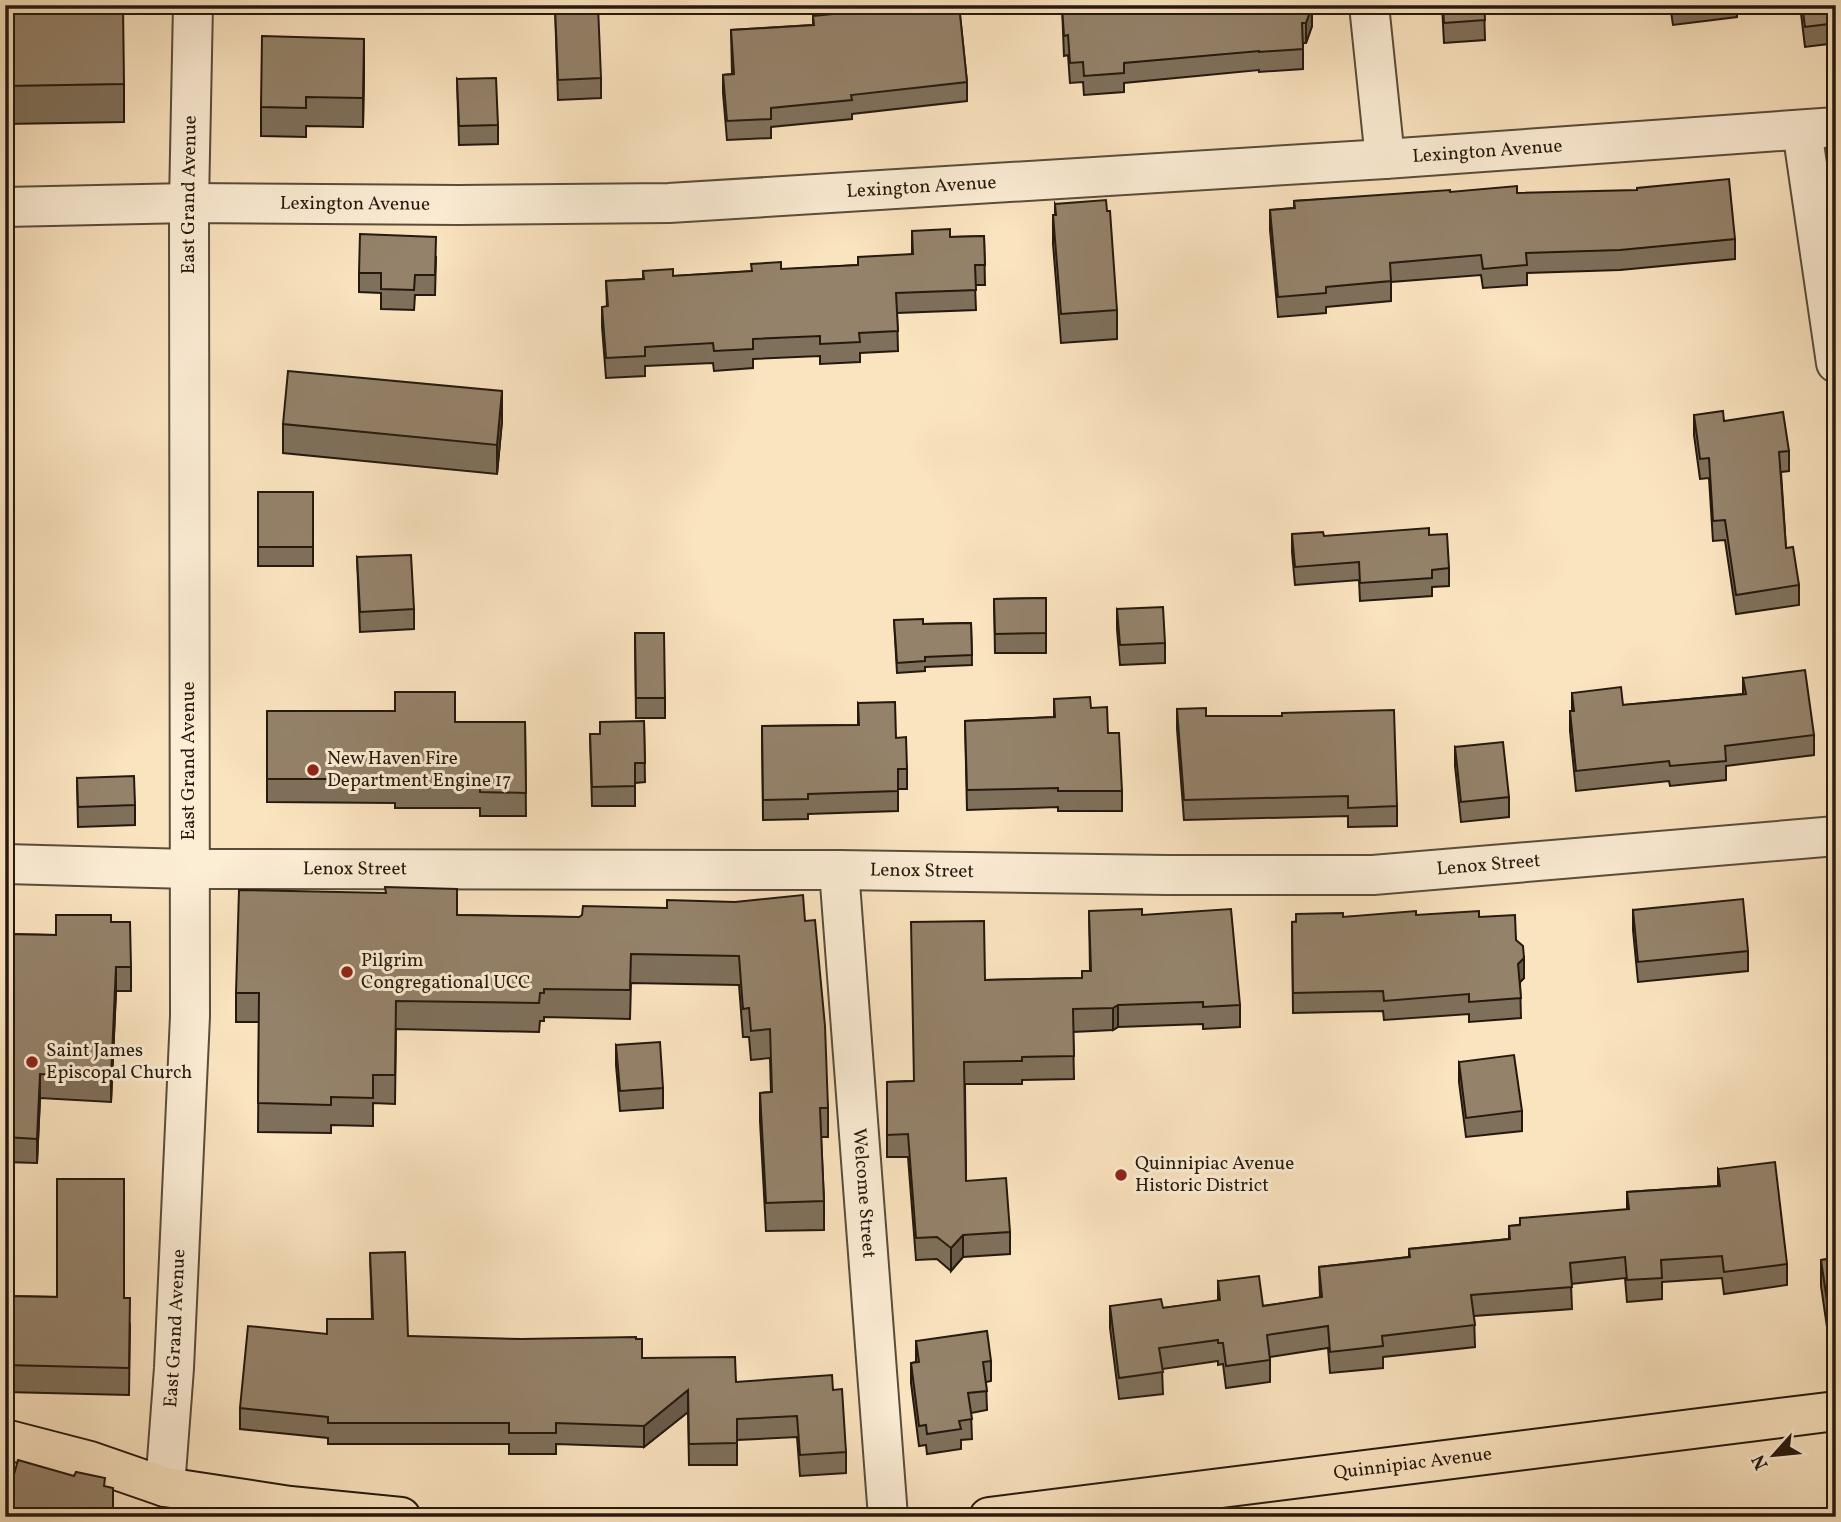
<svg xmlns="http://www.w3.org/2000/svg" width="1841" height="1522" font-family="Vollkorn,serif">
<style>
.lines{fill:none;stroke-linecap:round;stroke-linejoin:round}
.minor-casing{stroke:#5a4c3a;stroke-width:42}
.major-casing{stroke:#25190e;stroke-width:42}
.minor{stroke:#fcedd5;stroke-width:38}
.major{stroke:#fae3bf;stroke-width:38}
.wall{fill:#7f705b;stroke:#25190e;stroke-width:2}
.shaded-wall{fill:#685b4a;stroke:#25190e;stroke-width:2}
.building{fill:#94826a;stroke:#25190e;stroke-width:2}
.poi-dot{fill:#8f2418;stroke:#fcedd5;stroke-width:2.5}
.labels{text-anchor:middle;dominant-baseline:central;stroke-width:6;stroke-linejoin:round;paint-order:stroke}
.street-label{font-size:19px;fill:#25190e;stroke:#fcedd5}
.poi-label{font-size:19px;fill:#25190e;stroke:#fcedd5;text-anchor:start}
</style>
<rect width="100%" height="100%" fill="#fae3bf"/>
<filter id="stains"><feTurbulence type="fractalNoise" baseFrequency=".00286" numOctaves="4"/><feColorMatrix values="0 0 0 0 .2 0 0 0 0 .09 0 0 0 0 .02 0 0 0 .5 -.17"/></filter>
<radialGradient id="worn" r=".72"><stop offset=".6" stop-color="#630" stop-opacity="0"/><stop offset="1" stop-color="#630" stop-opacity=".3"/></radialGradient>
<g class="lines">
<g class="minor-casing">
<g id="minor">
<polyline points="1369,5 1385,159"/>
<polyline points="1802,130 1836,363"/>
<path id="s1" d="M5 207 189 203 459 205 669 203 1385 159 1836 127"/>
<path id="s2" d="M5 864 189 869 839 870 1167 875H1373L1836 836"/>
<path id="s3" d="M839 870 888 1517"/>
<path id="s4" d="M165 1487 174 1368 190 1016 189 203 193 5"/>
</g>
</g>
<g class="major-casing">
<g id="major">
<polyline points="5,1439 90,1461 165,1487 290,1506 401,1517"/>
<path id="s5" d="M989 1517 1836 1411"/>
</g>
</g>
<use href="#minor" class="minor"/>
<use href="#major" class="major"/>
</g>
<g class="wall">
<polygon points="5,5 124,84 124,122 5,124"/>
<polygon points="686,5 733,5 733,12 686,14"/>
<polygon points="851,5 959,5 967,82 967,101 852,114 852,119 771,127 771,138 727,140 723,93 723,75 732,74 731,30 813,25 813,16 851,12"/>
<polygon points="1312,5 1312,26 1306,43 1303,43 1303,69 1259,72 1259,70 1124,83 1124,92 1084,95 1083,82 1070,83 1068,55 1064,56 1062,6"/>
<polygon points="1442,5 1484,5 1485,40 1444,43"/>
<polygon points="1670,5 1737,5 1737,17 1673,25"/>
<polygon points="1800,5 1836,5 1836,43 1805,47"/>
<polygon points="555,7 601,78 601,98 558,100"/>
<polygon points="364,68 363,127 306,126 306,137 261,136 261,107"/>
<polygon points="457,79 498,125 498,144 459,145"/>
<polygon points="1450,192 1517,193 1735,239 1735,259 1620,270 1527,273 1527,285 1483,288 1481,275 1391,282 1391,301 1326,307 1326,313 1278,317 1270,230 1270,210 1294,208 1294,201"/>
<polygon points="1055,204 1117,310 1117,339 1061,343 1053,244 1053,215 1055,215"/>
<polygon points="912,231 950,237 984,236 985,285 975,285 976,310 897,313 898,351 860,353 860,362 820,364 820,356 753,359 753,368 714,371 713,363 645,366 645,376 606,378 602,327 602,307 607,307 606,281 643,279 643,271 673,276 858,265 912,254"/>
<polygon points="436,257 435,295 415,295 414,310 381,309 381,293 359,292 359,273"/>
<polygon points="1694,415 1724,421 1789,451 1789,471 1781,472 1786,548 1799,585 1799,605 1736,614 1725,540 1713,541 1709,478 1700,479 1694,435"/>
<polygon points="502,421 497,474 283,453 283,424"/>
<rect x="258" y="492" width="55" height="74"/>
<polygon points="1292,534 1324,536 1429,535 1449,568 1449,586 1432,587 1432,596 1360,601 1359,580 1295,585 1292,552"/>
<polygon points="357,557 414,609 414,629 360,632"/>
<polygon points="1046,598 1046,653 995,653 994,599"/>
<polygon points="1117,609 1165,643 1165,663 1120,665 1117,629"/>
<polygon points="894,620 923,624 971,623 972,665 925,667 925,671 897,673"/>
<polygon points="635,633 665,698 665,718 636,718"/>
<polygon points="1743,678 1814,735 1814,755 1726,766 1726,780 1670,786 1669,781 1576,791 1570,731 1570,711 1572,711 1572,693 1623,705 1743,694"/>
<polygon points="1054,699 1091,708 1108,733 1122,791 1122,811 1058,811 1058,807 967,810 965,721 1054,717"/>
<polygon points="858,703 896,738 907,769 907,789 898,789 898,811 808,814 808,819 763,820 762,726 858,725"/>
<polygon points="1177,709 1206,716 1397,806 1397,826 1348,827 1348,816 1184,820 1177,729"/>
<polygon points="267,711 455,722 525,722 526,816 480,816 480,808 395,808 395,803 267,802"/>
<polygon points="644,721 645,782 635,783 635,806 592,806 590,734 600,734"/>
<polygon points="1455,747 1509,797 1509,817 1461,822 1455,766"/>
<polygon points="77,778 135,805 135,825 78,827"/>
<polygon points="1633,910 1748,951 1748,971 1638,982 1633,930"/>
<polygon points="1089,911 1142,915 1240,1005 1240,1027 1203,1029 1203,1024 1118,1027 1113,1030 1073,1032 1074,1079 1022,1080 1022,1084 965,1084 966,1181 1010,1232 1010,1254 963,1257 951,1271 937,1259 916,1260 908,1157 887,1157 887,1082 914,1081 985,980 1082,978 1090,971"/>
<polygon points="457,915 805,921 828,1108 828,1137 821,1137 824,1201 824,1230 766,1231 760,1121 760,1093 771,1092 770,1058 751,1060 749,1037 743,1037 739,985 631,983 630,1019 544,1017 544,1021 540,1021 539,1032 396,1029 395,1104 373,1103 373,1126 331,1125 331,1133 258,1132 259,1022 236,1022 236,993"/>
<polygon points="1416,915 1479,917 1516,940 1524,978 1520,982 1521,1018 1469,1022 1469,1014 1384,1020 1383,1011 1293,1013 1292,922 1343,917"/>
<polygon points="111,922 131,967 131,991 116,991 111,1102 40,1098 37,1163 5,1162 5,934 56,935"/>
<polygon points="616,1045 663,1088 663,1108 620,1111 616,1065"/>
<polygon points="1459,1062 1522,1111 1522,1131 1466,1137 1459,1082"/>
<polygon points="1718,1169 1787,1264 1787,1285 1724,1294 1722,1278 1662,1282 1662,1299 1627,1302 1625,1278 1571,1284 1572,1309 1474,1316 1475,1347 1383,1357 1383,1368 1330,1373 1328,1348 1270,1357 1270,1382 1226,1388 1223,1364 1218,1365 1218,1361 1162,1369 1163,1394 1119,1399 1110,1328 1110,1306 1163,1308 1218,1301 1218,1281 1263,1306 1320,1298 1319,1267 1409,1257 1409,1249 1509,1239 1509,1226 1627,1210 1627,1192 1718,1186"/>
<polygon points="370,1253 408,1336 642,1358 736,1382 833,1390 846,1452 846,1473 800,1476 797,1437 737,1440 737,1465 689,1465 688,1412 644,1447 556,1444 556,1454 509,1454 509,1444 328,1444 328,1438 240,1429 240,1408 327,1334 372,1319"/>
<polygon points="1836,1258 1836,1333 1828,1334 1821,1286 1821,1260"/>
<polygon points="5,1296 124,1298 130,1325 129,1395 5,1392"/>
<polygon points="916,1341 991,1361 991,1381 986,1382 987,1410 971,1413 972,1439 961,1440 961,1449 927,1454 926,1445 919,1446 911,1383 911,1363 916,1362"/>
</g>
<g class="shaded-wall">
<polygon points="1312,6 1312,26 1306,43 1306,23"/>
<polygon points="364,39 364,68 363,127 363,98"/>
<polygon points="502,391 502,421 497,474 497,445"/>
<polygon points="1524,958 1524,978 1518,984 1518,964"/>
<polygon points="116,967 116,991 111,1102 111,1077"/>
<polygon points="1118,1005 1118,1027 1113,1030 1113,1008"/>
<polygon points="40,1074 40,1098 37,1163 37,1139"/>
<polygon points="963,1235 963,1257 951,1271 951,1248"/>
<polygon points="688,1390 688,1412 644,1447 644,1426"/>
</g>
<g class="building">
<polygon points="5,5 123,5 124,84 5,86"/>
<polygon points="852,5 959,5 967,82 851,95 852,100 771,108 771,119 727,121 723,75 734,74 731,30 814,25 813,16 852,12"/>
<polygon points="1069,5 1312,5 1312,6 1306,23 1302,23 1303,49 1259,52 1259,51 1124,63 1124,73 1084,76 1083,62 1070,63 1068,35 1064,36 1062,6"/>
<polygon points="1443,5 1484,5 1485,20 1444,23"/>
<polygon points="1802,5 1836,5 1836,23 1805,27"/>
<polygon points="598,6 601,78 558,80 555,7"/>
<polygon points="262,36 364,39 363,98 306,97 306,108 261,107"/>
<polygon points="496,78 498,125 459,126 457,79"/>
<polygon points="1729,179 1735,239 1620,250 1526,253 1527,265 1483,269 1481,255 1390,263 1391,281 1326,287 1326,293 1278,297 1270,210 1295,208 1294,201 1450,190 1450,192 1517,186 1517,193 1637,190 1637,188"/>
<polygon points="1106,200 1107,211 1110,211 1117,310 1061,314 1053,215 1056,215 1055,204"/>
<polygon points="950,229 950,237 984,236 985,265 975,265 976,290 896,293 898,331 859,333 860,342 820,344 820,336 753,339 753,349 714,351 713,343 645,347 645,356 606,358 602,307 608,306 606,281 644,279 643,271 673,269 673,276 752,271 751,264 781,262 781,269 858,265 858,257 913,254 912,231"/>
<polygon points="360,234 436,237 435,275 415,275 414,290 381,289 381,273 359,273"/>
<polygon points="288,371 502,391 497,445 283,424"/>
<polygon points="1723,411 1724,421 1783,412 1789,451 1779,452 1786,548 1793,547 1799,585 1736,595 1725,520 1713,521 1709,458 1700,459 1694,415"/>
<rect x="258" y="492" width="55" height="55"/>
<polygon points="1429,528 1429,535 1447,534 1449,568 1432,570 1432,578 1360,583 1359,562 1295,567 1292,534 1323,532 1324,536"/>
<polygon points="411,555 414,609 360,612 357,557"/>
<polygon points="1046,598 1046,633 995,634 994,599"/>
<polygon points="1163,607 1165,643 1120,645 1117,609"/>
<polygon points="923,619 923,624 971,623 972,655 925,657 925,661 897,663 894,620"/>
<polygon points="635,633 664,633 665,698 636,698"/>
<polygon points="1805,670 1814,735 1725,746 1726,761 1670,766 1669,761 1576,771 1570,711 1574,711 1572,693 1621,687 1623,705 1746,694 1743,678"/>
<polygon points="395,692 455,692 455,722 525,722 526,793 480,792 480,784 395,785 395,779 267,779 267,711 395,711"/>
<polygon points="1090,697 1091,708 1107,707 1108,733 1119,733 1122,791 1058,791 1058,788 967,790 965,721 1055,717 1054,699"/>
<polygon points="895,702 896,738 906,737 907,769 898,769 898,791 808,794 808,799 763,800 762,726 859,725 858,703"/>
<polygon points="1206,708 1206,716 1282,716 1282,713 1394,710 1397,806 1348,808 1348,796 1184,800 1177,709"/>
<polygon points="644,721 645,763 635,763 635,786 592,787 590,734 600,734 600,722"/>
<polygon points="1503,742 1509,797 1461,802 1455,747"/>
<polygon points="134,776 135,805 78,807 77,778"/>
<polygon points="385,887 457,889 457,915 579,917 582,915 583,906 667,908 667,900 735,902 803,895 805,921 815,920 825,1026 828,1108 820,1108 824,1201 766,1203 760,1093 772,1092 770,1029 751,1031 749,1008 743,1009 739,956 631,954 630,990 544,989 544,993 540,993 539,1003 396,1001 395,1075 373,1075 373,1098 331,1097 331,1105 258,1103 259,993 236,993 239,890 386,893"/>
<polygon points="1743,899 1748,951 1638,962 1633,910"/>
<polygon points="1142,909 1142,915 1231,909 1240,1005 1203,1007 1203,1002 1118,1005 1113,1008 1073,1009 1074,1056 1022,1057 1022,1061 964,1062 966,1181 1006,1178 1010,1232 963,1235 951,1248 937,1237 916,1238 908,1134 887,1135 887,1082 914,1081 911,922 984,921 985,980 1082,978 1082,971 1091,971 1089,911"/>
<polygon points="1416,911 1416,915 1479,911 1479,917 1515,915 1516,940 1523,946 1524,958 1518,964 1521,998 1469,1002 1469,994 1384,1001 1383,991 1293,993 1292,922 1296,922 1296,914 1343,913 1343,917"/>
<polygon points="56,915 111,915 111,922 130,922 131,967 116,967 111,1077 40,1074 37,1139 5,1137 5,934 56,935"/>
<polygon points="660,1042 663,1088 620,1091 616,1045"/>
<polygon points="1514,1055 1522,1111 1466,1118 1459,1062"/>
<polygon points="1775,1162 1787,1264 1724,1272 1722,1256 1661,1260 1662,1278 1627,1280 1625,1257 1570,1263 1572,1287 1471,1295 1475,1325 1382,1336 1383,1346 1330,1352 1328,1326 1267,1335 1270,1360 1226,1366 1223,1343 1218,1343 1218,1340 1159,1348 1163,1372 1119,1378 1110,1306 1161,1299 1163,1308 1220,1300 1218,1281 1259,1276 1263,1306 1322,1297 1319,1267 1410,1257 1409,1249 1510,1239 1509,1226 1520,1225 1520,1218 1629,1209 1627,1192 1720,1186 1718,1169"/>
<polygon points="57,1179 124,1179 124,1298 130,1298 129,1368 5,1365 5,1296 57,1297"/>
<polygon points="405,1252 408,1336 521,1339 636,1337 636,1339 642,1339 642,1358 735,1357 736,1382 832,1375 833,1390 842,1389 846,1452 800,1455 797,1416 737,1419 737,1443 689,1444 688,1390 644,1426 556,1423 556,1433 509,1433 509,1423 328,1423 328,1417 240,1408 248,1326 327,1334 327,1319 373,1319 370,1253"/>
<polygon points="1836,1258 1836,1307 1828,1308 1821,1260"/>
<polygon points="987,1331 991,1361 983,1362 987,1391 968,1393 972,1419 959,1421 961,1429 927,1434 926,1425 919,1426 911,1363 919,1362 916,1341"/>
<polygon points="18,1460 74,1476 76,1472 105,1478 104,1486 113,1488 113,1517 5,1517 5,1507"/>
</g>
<g class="poi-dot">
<circle cx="313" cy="770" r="7"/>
<circle cx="347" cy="972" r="7"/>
<circle cx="32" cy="1062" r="7"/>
<circle cx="1121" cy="1175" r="7"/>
</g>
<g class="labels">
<g class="street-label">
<text stroke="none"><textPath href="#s1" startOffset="1484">Lexington Avenue</textPath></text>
<text stroke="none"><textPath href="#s1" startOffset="917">Lexington Avenue</textPath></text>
<text stroke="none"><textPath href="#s4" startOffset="1293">East Grand Avenue</textPath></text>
<text stroke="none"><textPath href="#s1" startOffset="350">Lexington Avenue</textPath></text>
<text transform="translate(189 761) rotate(-90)">East Grand Avenue</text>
<text stroke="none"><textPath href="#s2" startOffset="1484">Lenox Street</textPath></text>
<text stroke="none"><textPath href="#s2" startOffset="350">Lenox Street</textPath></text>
<text stroke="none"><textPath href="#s2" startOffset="917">Lenox Street</textPath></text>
<text stroke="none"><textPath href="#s3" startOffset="324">Welcome Street</textPath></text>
<text stroke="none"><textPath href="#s4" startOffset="159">East Grand Avenue</textPath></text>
<text stroke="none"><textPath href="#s5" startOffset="427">Quinnipiac Avenue</textPath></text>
</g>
<g class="poi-label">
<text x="327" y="759">New Haven Fire<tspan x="327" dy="22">Department Engine 17</tspan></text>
<text x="361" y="961">Pilgrim<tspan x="361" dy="22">Congregational UCC</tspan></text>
<text x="46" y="1051">Saint James<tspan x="46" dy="22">Episcopal Church</tspan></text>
<text x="1135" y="1164">Quinnipiac Avenue<tspan x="1135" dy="22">Historic District</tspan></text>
</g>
</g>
<rect width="1841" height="1522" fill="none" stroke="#fae3bf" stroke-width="28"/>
<rect x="7" y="7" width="1827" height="1508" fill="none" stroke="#25190e" stroke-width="3.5"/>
<rect x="14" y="14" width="1813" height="1494" fill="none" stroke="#25190e" stroke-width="2"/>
<g transform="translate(1774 1455) rotate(243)" stroke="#fcedd5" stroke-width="5" paint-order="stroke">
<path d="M0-5L12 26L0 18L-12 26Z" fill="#25190e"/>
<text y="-10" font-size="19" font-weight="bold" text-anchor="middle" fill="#25190e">N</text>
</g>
<rect width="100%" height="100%" filter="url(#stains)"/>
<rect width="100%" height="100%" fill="url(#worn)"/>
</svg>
